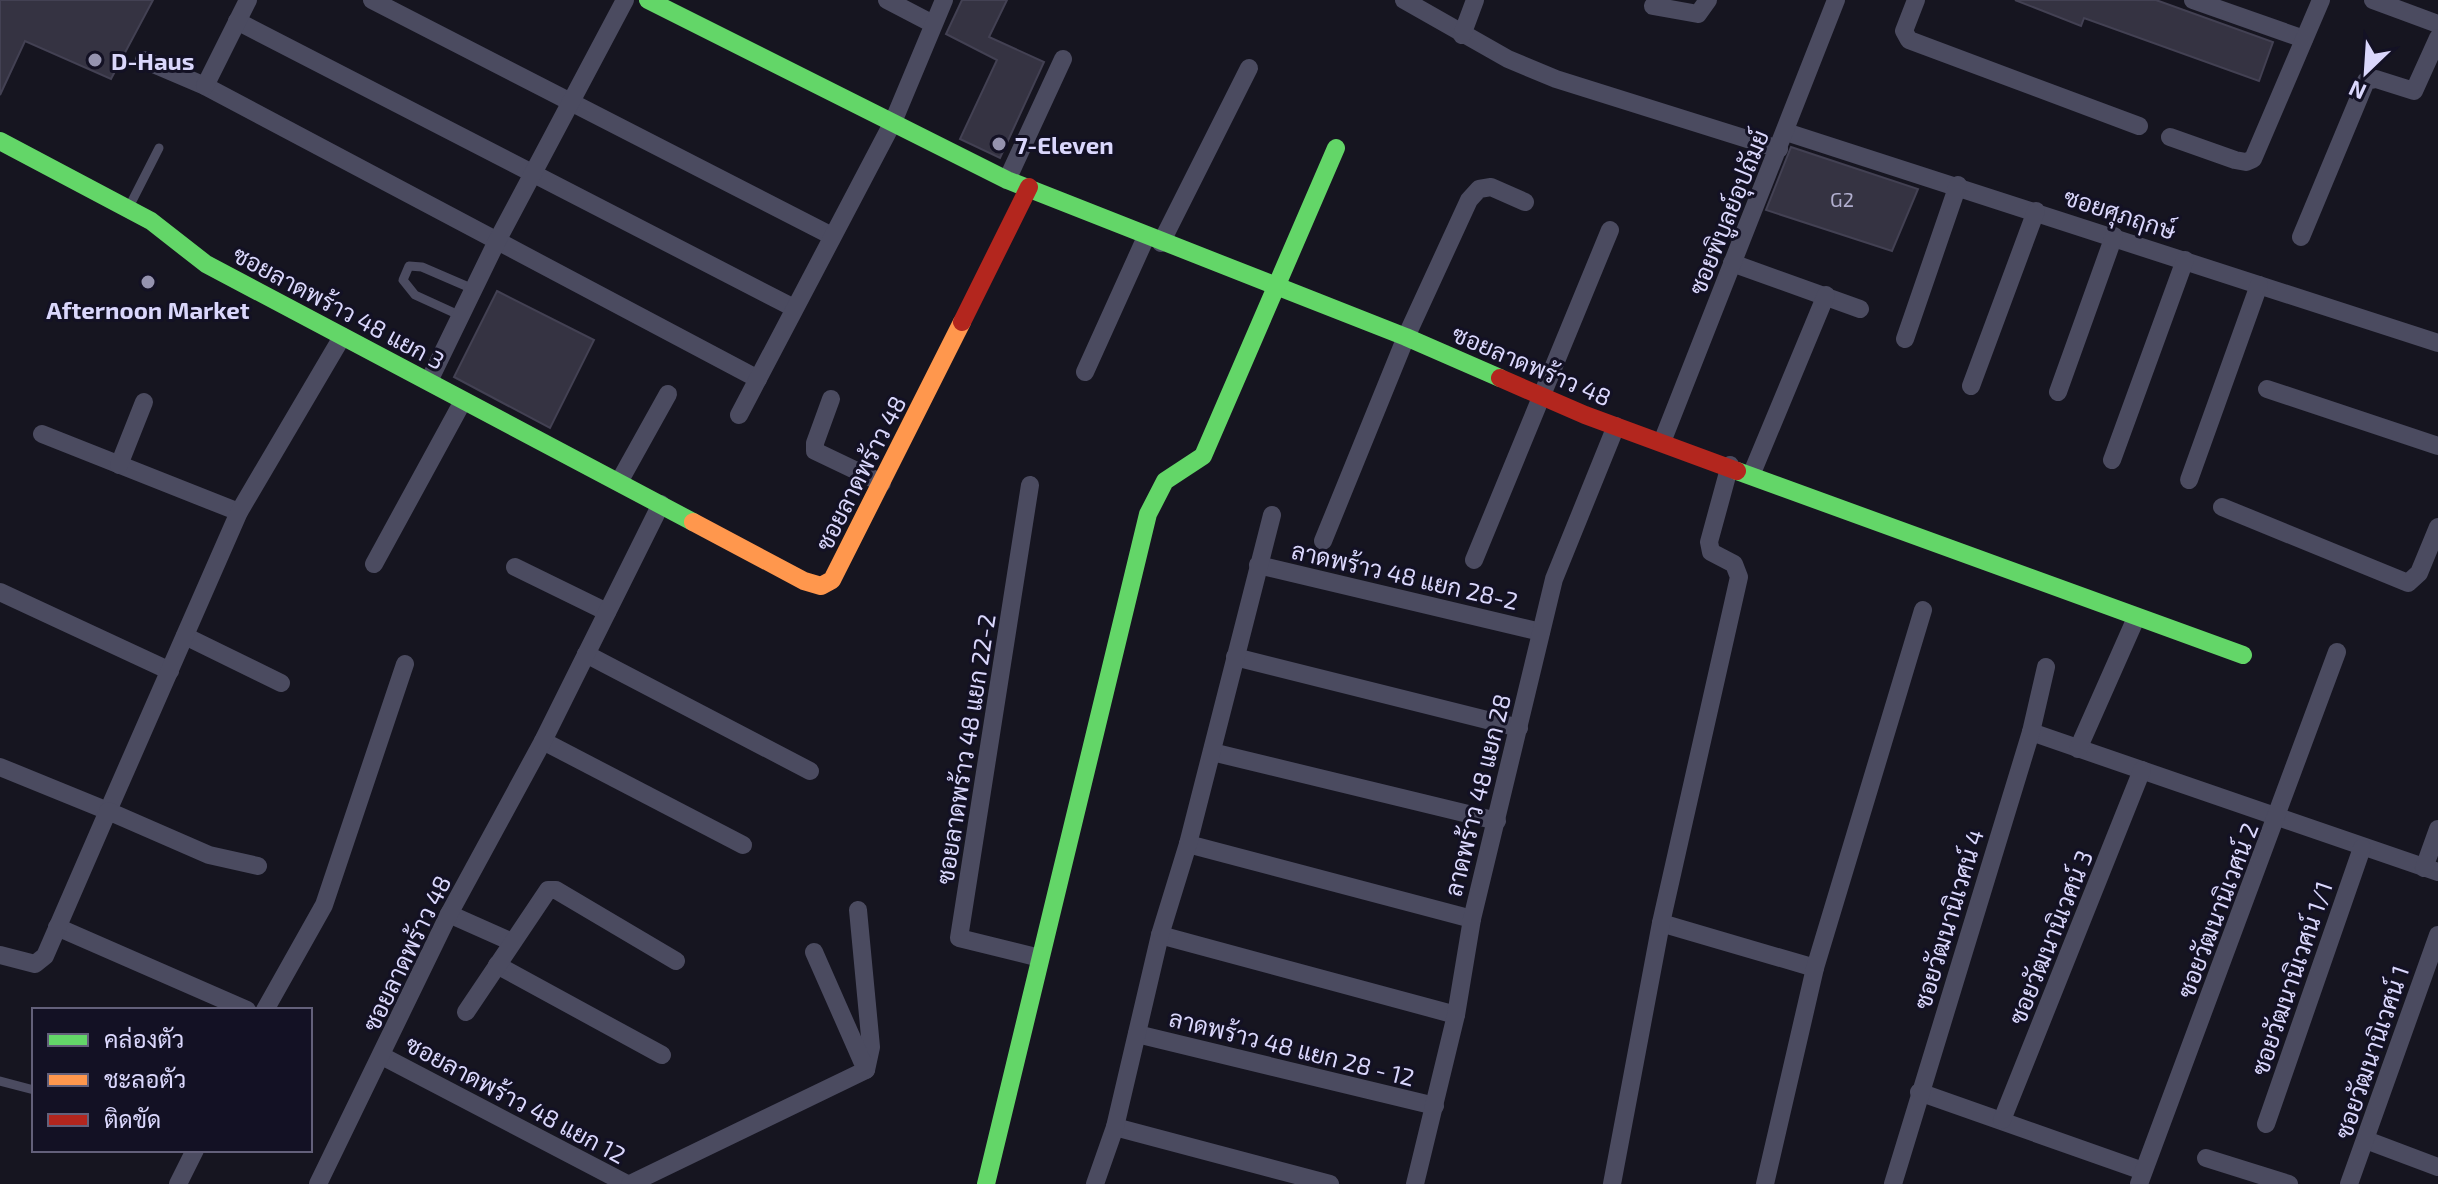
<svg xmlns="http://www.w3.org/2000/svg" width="2438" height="1184" font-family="'Exo 2',Sarabun,sans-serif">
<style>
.building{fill:#353342;stroke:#434153;stroke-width:2}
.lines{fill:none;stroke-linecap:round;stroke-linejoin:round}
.lane{stroke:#4b4b60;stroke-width:9}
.street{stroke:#4b4b60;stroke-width:18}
.fast{stroke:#63d668;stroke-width:18}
.slow{stroke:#ff974d;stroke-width:18}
.jam{stroke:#b3261e;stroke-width:18}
.poi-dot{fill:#9593af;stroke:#131124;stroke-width:3}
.labels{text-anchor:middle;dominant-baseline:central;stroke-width:6;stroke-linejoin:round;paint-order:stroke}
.number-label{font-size:20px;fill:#b1aece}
.poi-label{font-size:24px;font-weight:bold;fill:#dad7fc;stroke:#131124;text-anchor:start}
.street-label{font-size:24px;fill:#dad7fc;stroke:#131124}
</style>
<rect width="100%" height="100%" fill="#161520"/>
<g class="building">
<polygon points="0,0 153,0 111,79 25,41 0,95"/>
<polygon points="962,0 1007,0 989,37 1044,62 1000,158 960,139 997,60 946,34"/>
<polygon points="2015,0 2156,0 2273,42 2259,81 2084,18 2081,26"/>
<polygon points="1791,147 1918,189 1892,251 1766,210"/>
<polygon points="497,291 594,340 550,428 454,377"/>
</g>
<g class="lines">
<g class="lane">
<polyline points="130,205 159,148"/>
<polyline points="461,316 415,295 403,280 409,266 422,267 473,289"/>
<polyline points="0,1081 34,1090"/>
</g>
<g class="street">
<polyline points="372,0 832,236"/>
<polyline points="887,0 933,24"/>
<polyline points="1404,0 1508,59 1556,79 1779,149"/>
<polyline points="1916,0 1904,31 1909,40 2139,126"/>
<polyline points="2193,0 2304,39"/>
<polyline points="2373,0 2438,24"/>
<polyline points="1653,6 1698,14 1708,0"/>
<polyline points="237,21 794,308"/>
<polyline points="1462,35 1475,0"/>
<polyline points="144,60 205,86 758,379"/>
<polyline points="205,86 248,0"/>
<polyline points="1786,132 2438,343"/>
<polyline points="2170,137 2235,160 2246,162 2253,159 2321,0"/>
<polyline points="1007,180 1063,59"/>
<polyline points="2301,237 2366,81 2376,79 2414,91 2438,38"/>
<polyline points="1161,243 1249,68"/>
<polyline points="1732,263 1860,309"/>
<polyline points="1905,339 1958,185"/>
<polyline points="1085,372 1146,237"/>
<polyline points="429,381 496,243 625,0"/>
<polyline points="1971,386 2036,211"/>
<polyline points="2267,389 2438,446"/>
<polyline points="2058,392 2114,236"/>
<polyline points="831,399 815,443 815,451 882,483"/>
<polyline points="739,415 893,122 944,0"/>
<polyline points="42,434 239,512"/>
<polyline points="1662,442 1836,0"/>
<polyline points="2112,460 2185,260"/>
<polyline points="119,465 144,402"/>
<polyline points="1752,473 1826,295"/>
<polyline points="2189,480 2259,285"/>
<polyline points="619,482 668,394"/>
<polyline points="1030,485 959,938 1040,958"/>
<polyline points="2222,507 2408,583 2419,573 2438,527"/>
<polyline points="1323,541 1406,337 1469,200 1479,189 1491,187 1525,202"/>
<polyline points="1474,560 1610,230"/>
<polyline points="374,564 463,401"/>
<polyline points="1258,565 1541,632"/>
<polyline points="515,567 607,612"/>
<polyline points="0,592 170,671"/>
<polyline points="185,636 281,683"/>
<polyline points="586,654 810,771"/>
<polyline points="1235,657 1519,728"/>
<polyline points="2031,732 2438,872"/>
<polyline points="543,741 743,845"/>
<polyline points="2078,749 2136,618"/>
<polyline points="1212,752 1497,821"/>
<polyline points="0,767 108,811 239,512 342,337"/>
<polyline points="1188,844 1472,919"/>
<polyline points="2424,868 2438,829"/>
<polyline points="858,910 871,1047 866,1070"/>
<polyline points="449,914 512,942"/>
<polyline points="1661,923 1815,968"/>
<polyline points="57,927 247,1010"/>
<polyline points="1160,935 1456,1015"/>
<polyline points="0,955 35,964 45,956 108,811 209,855 258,866"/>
<polyline points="497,965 662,1055"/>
<polyline points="265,1010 324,905 405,664"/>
<polyline points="466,1012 548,890 556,890 676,961"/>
<polyline points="1137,1034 1435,1106"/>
<polyline points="382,1056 627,1184"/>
<polyline points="1919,1092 2143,1171"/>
<polyline points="2002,1120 2142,770"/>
<polyline points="2266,1124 2362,848"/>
<polyline points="1115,1127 1330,1184"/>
<polyline points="2366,1140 2438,1167"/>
<polyline points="2206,1158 2289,1184"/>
<polyline points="178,1184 195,1150"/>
<polyline points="318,1184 449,914 543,741 661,504"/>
<polyline points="630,1184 866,1070 814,952"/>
<polyline points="1095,1184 1115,1127 1160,935 1188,844 1272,515"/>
<polyline points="1415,1184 1456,1015 1472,919 1554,579 1616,426"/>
<polyline points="1612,1184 1661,923 1739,577 1734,564 1711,552 1709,542 1730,465"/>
<polyline points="1765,1184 1815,968 1923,610"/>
<polyline points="1893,1184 2031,732 2046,667"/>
<polyline points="2139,1184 2337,652"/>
<polyline points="2349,1184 2438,935"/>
</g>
<g class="fast">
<polyline points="648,0 1007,180 1406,337 1500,378"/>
<polyline points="0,141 151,221 206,264 693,522"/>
<polyline points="1737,471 2243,655"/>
<polyline points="986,1184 1148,514 1165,481 1203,456 1336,148"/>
</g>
<polyline class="slow" points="693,522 804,581 821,586 832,580 962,322"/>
<g class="jam">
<polyline points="962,322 1029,187"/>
<polyline points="1500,378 1585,415 1737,471"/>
</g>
</g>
<g class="poi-dot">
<circle cx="95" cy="60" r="8"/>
<circle cx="999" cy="144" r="8"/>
<circle cx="148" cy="282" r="8"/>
</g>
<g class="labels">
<g class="number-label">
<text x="1842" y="199">G2</text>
</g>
<g class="poi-label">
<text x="111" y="60">D-Haus</text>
<text x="1015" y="144">7-Eleven</text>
<text x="148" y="309" text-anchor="middle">Afternoon Market</text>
</g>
<g class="street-label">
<text transform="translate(1728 212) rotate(-68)">ซอยพิบูลย์อุปถัมย์</text>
<text transform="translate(2120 213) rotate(18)">ซอยศุภฤกษ์</text>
<text transform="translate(339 307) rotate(28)">ซอยลาดพร้าว 48 แยก 3</text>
<text transform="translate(1532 365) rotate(23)">ซอยลาดพร้าว 48</text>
<text transform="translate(860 473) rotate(-63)">ซอยลาดพร้าว 48</text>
<text transform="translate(1405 575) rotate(13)">ลาดพร้าว 48 แยก 28-2</text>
<text transform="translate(965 749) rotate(-81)">ซอยลาดพร้าว 48 แยก 22-2</text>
<text transform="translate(1477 795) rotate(-76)">ลาดพร้าว 48 แยก 28</text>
<text transform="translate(2217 910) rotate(-69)">ซอยวัฒนานิเวศน์ 2</text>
<text transform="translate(1948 919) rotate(-73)">ซอยวัฒนานิเวศน์ 4</text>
<text transform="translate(2050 937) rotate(-68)">ซอยวัฒนานิเวศน์ 3</text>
<text transform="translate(406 953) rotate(-64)">ซอยลาดพร้าว 48</text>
<text transform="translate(2291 978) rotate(-71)">ซอยวัฒนานิเวศน์ 1/1</text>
<text transform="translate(1292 1047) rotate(14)">ลาดพร้าว 48 แยก 28 - 12</text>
<text transform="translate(2371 1052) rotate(-71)">ซอยวัฒนานิเวศน์ 1</text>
<text transform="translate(516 1099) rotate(28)">ซอยลาดพร้าว 48 แยก 12</text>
</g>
</g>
<rect x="32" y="1008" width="280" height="144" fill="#131124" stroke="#63607a" stroke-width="2"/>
<rect x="48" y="1034" width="40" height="12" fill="#63d668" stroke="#63607a" stroke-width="2"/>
<text x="104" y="1048" font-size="24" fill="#dad7fc">คล่องตัว</text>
<rect x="48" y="1074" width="40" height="12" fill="#ff974d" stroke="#63607a" stroke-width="2"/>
<text x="104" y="1088" font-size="24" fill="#dad7fc">ชะลอตัว</text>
<rect x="48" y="1114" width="40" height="12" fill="#b3261e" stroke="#63607a" stroke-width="2"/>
<text x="104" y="1128" font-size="24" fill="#dad7fc">ติดขัด</text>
<g transform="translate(2366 72) rotate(205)" stroke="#131124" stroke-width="6" paint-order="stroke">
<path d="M0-6L14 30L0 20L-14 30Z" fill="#dad7fc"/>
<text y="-12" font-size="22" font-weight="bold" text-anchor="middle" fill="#dad7fc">N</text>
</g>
</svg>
